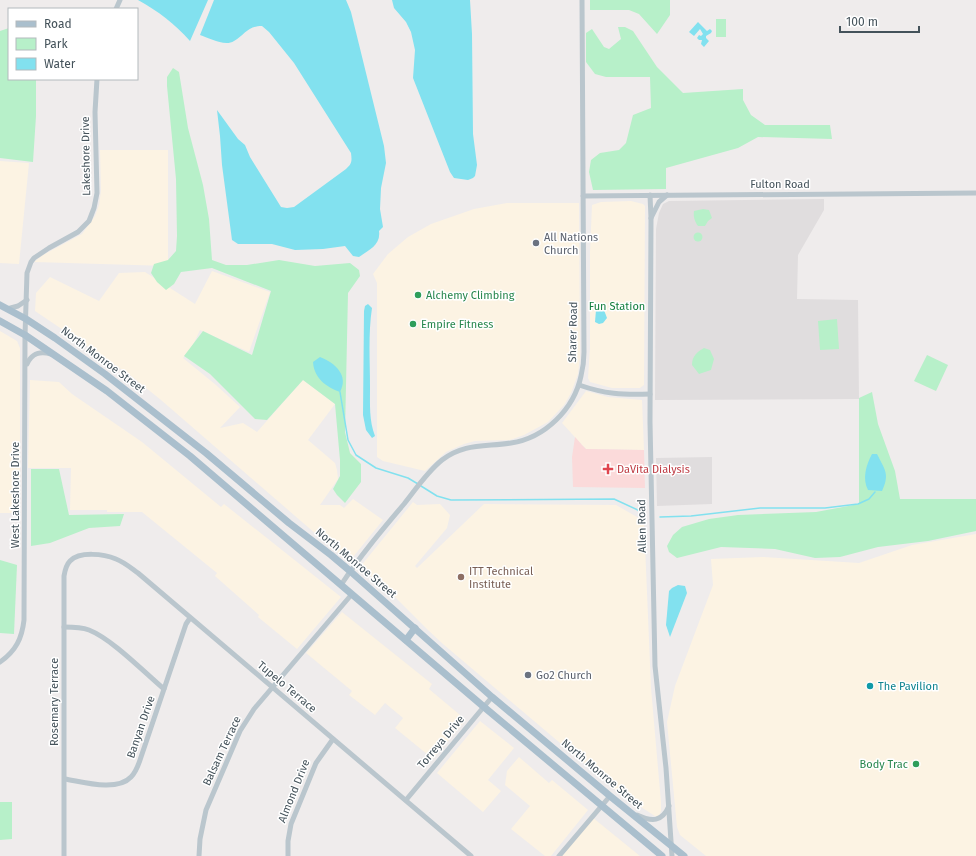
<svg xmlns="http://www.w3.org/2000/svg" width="976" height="856" font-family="'Fira Sans',sans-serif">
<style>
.commercial{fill:#fcf3e3}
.education{fill:#e0ddde}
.medical{fill:#fbdada}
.green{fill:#b7f0c9}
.water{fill:#82e1ef}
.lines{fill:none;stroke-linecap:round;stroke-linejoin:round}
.stream{stroke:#82e1ef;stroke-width:1.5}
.minor{stroke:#bac6cd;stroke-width:5}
.major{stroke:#aabfcd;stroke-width:7}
.worship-dot{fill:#6b7280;stroke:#fff;stroke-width:1.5}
.leisure-dot{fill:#2e9e5b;stroke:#fff;stroke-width:1.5}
.health-dot{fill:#e0444e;stroke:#fff;stroke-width:1.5}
.education-dot{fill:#8d6e63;stroke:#fff;stroke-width:1.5}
.culture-dot{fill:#0f9aa8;stroke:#fff;stroke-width:1.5}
.labels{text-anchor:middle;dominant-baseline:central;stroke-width:3;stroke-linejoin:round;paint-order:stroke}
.street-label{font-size:11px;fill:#44525a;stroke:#fff}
.worship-label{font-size:11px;fill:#5b616d;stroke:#fff;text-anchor:start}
.leisure-label{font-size:11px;fill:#27864d;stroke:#fff;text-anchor:start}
.park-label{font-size:11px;fill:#137e3f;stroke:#fff}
.health-label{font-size:11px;fill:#be3a42;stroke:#fff;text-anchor:start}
.education-label{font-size:11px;fill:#785e54;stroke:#fff;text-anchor:start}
.culture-label{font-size:11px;fill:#0d838f;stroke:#fff;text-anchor:start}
</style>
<rect width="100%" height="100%" fill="#efecec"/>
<g class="commercial">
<polygon points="100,150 168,150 168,266 34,262 43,255 82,234 95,216 99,205 101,191"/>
<polygon points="0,161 29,163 19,264 0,263"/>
<polygon points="631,201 643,204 645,206 644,385 640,388 612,388 590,382 588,378 590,348 590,252 592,205 601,202"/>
<polygon points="507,203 579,203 580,356 578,374 571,393 564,405 548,422 524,435 510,440 475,441 464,444 446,452 425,471 383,461 377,457 377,283 373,274 388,254 408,237 431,224 474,209"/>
<polygon points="212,271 270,292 249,352 200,330 192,347 183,358 216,385 240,407 220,428 243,423 257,432 303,380 335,404 308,440 335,463 337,470 338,479 320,505 340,505 344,508 353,499 383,520 353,557 346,560 161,400 130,375 35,311 36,293 50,277 99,301 119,273 145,272 195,304"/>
<polygon points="0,331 17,341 20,348 20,513 0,513"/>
<polygon points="30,380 59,382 72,394 142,442 221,507 224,504 341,597 297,649 258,617 259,615 215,576 217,573 142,512 107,512 107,510 70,510 71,468 28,468"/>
<polygon points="586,391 608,397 642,400 644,450 586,449 582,445 562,423"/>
<polygon points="413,502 417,505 440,504 450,515 447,528 415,566 417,568 484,504 616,505 644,521 651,688 661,802 661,811 658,818 618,792 443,644 428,630 391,593 360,567"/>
<polygon points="976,534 976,856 706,856 680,835 677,827 667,722 675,686 713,585 711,559 763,557 859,563 912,545"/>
<polygon points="342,612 432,684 429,689 466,720 433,759 395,728 403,718 385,703 375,715 349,695 352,691 306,653"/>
<polygon points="480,721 514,748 488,780 501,791 483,812 437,773"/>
<polygon points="519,757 549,783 552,780 588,810 551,856 545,856 511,829 530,806 505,785 507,771"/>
<polygon points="592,817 640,856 559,856"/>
</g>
<g class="education">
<polygon points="824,199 824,210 798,255 797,299 858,300 859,399 655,400 656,229 659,213 663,204 669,201"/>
<polygon points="712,457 712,504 657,506 656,458"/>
</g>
<polygon class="medical" points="575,437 582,445 586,449 644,450 645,488 573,487 572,457"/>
<g class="green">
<polygon points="590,0 670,0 670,15 657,34 639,14 629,10 590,10"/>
<rect x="716" y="19" width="10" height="18"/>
<polygon points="618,27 625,27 633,31 657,67 683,93 743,89 743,100 751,115 765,125 830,125 832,139 758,137 738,148 666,168 666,189 593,190 589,172 591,160 600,153 619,150 626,143 633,115 651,108 650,77 606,77 595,74 586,62 586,33 592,29 604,47 609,49 621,39"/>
<polygon points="9,28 9,79 36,79 36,116 33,162 0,158 0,31"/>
<polygon points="173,68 179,72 188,128 203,185 209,219 212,260 226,265 247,265 279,260 315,266 350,263 359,270 360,276 348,293 345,432 350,453 361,464 361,482 345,503 337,495 333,489 340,476 340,460 335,404 303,380 267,420 255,419 210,374 184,356 203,331 252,355 271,291 212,268 181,272 174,284 166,290 157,282 151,273 154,264 168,260 176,251 177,236 176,179 167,86 167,77"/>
<path d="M703 209 709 210 712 218 708 221 705 226H698C695 222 693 217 694 211Z"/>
<circle cx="698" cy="237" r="4.5"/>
<polygon points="837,319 839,349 820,350 818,321"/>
<path d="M704 348 710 350 714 359 711 370 699 374 692 365C692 356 697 352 704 348Z"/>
<polygon points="927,355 948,365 936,391 914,381"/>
<polygon points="872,392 878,424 895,471 900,499 976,499 976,531 928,541 878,547 840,557 815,558 775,549 721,547 677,558 669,552 667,546 673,535 682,527 709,519 738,515 816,512 859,504 859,398"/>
<polygon points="31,469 59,469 69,515 124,514 120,526 89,528 50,543 31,546"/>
<polygon points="0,560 17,565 14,634 0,633"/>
<polygon points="0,802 12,802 12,839 0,840"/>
</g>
<g class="water">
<path d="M138 0H208L190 41C175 24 158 11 138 0Z"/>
<path d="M214 0H346L351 12 384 146 386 163 381 188 380 209 383 227 379 231C381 245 369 250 359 257L353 256 345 246 323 249 295 250 272 244H238L232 240 222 165 220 136 217 110 238 139 245 145 250 157 281 207 287 208 294 207 346 169C352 164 352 161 351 153L294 63 269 32 262 26C247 26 245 35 234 41 225 47 209 38 200 35Z"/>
<polygon points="392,0 470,0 472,34 473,134 477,165 475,176 473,178 468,180 454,178 450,172 413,78 415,50 411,32 406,22 394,8"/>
<polygon points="698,22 707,31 710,29 712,31 711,33 706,36 706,38 709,41 704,47 701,44 702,40 699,40 697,38 699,35 701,36 703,34 700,29 694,36 689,32"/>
<path d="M368 304 372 308C368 334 370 361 370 388 370 404 369 421 375 436L372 438 366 430 363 415 364 311 365 306Z"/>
<polygon points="600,308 604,310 607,318 603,323 599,324 595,322 596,310"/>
<path d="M320 357C335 363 349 375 340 392 326 387 314 378 313 362Z"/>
<path d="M872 454H877C885 470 890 474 882 491L868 490C862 479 866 465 872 454Z"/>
<polygon points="678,585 685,586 687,593 670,637 666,625 669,591 672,588"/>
</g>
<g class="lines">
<g class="stream">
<polyline points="340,392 348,440 356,455 376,468 408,478 418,484"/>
<polyline points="421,486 437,496 451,500 614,499 640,511"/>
<polyline points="660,517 691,516 760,508 825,508 858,504 869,499 875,492"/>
</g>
<g class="minor">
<polyline points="116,9 120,0"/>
<polyline points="650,195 651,218 650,422 655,666 666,768 672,856"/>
<polyline points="583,196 976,193"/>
<polyline points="651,218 659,202 667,195"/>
<polyline points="7,309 18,306 27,300"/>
<path d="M27 364C32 353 40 351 51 354"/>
<path d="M579 385C605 394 622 395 650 394"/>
<path d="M341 585C360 556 382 530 404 504 416 489 427 472 442 460 464 443 485 447 511 443 545 438 574 409 581 376 583 368 584 360 584 352L582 0"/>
<path d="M64 627C73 627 81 627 89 630 112 639 145 673 164 689"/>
<path d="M0 662C16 651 22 638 24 620L25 335 27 273 31 262 34 258 49 248 78 232 89 221 94 208 97 193 95 112 97 79"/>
<path d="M65 779C83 782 117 792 131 777 136 772 138 766 140 760L186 624 190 618"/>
<polyline points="406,800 492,697"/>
<path d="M637 815C652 822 662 822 669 806"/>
<path d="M64 856V576C65 570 66 565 70 561 80 551 104 554 116 559 124 562 131 568 138 573L471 856"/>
<polyline points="199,856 200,839 206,810 240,731 254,709 352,594"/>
<polyline points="288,856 288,841 291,824 316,763 333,739"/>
<polyline points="559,856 610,796"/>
</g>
<g class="major">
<polyline points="0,305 26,319 55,338 105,374 206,453 289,523 331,555 350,571 492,697 610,796 684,856"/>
<polyline points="0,321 25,335 107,391 190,456 484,707 662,856"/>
<polyline points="406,640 415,628"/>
</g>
</g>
<g class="worship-dot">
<circle cx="536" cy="243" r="4"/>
<circle cx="528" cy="675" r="4"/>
</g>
<g class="leisure-dot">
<circle cx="418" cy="295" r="4"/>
<circle cx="413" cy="324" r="4"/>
<circle cx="916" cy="764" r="4"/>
</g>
<path class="health-dot" d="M606 463h4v4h4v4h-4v4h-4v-4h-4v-4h4z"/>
<circle class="education-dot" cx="461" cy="577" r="4"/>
<circle class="culture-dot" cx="870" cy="686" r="4"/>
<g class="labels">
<g class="street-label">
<text transform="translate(86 156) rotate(-91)">Lakeshore Drive</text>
<text x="780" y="184">Fulton Road</text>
<text transform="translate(573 332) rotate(-89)">Sharer Road</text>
<text transform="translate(103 360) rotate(37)">North Monroe Street</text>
<text transform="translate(15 495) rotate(-90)">West Lakeshore Drive</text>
<text transform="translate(642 526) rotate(-91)">Allen Road</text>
<text transform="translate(356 563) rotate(40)">North Monroe Street</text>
<text transform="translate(287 687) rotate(40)">Tupelo Terrace</text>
<text transform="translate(54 702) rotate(-90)">Rosemary Terrace</text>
<text transform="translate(141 727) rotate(-71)">Banyan Drive</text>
<text transform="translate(441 742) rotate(-50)">Torreya Drive</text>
<text transform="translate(222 751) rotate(-65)">Balsam Terrace</text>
<text transform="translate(602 774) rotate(40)">North Monroe Street</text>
<text transform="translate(294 791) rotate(-68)">Almond Drive</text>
</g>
<g class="worship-label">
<text x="544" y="237">All Nations<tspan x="544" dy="13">Church</tspan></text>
<text x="536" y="675">Go2 Church</text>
</g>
<g class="leisure-label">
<text x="426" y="295">Alchemy Climbing</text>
<text x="421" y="324">Empire Fitness</text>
<text x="908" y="764" text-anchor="end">Body Trac</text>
</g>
<g class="park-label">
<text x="617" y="306">Fun Station</text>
</g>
<g class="health-label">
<text x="617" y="469">DaVita Dialysis</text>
</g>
<g class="education-label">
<text x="469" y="571">ITT Technical<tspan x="469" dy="13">Institute</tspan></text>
</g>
<g class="culture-label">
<text x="878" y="686">The Pavilion</text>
</g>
</g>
<rect x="8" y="8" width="130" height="72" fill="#ffffff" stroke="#b4babd"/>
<rect x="16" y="21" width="20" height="6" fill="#aabfcd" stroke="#b4babd"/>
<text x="44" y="28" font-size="12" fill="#44525a">Road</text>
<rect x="16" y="38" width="20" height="12" fill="#b7f0c9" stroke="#b4babd"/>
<text x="44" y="48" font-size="12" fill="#44525a">Park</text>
<rect x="16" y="58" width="20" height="12" fill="#82e1ef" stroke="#b4babd"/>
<text x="44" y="68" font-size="12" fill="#44525a">Water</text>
<path d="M840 26v6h79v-6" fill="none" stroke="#44525a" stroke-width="2"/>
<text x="846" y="26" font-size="12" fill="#44525a" stroke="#ffffff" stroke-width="3" paint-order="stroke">100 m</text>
</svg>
